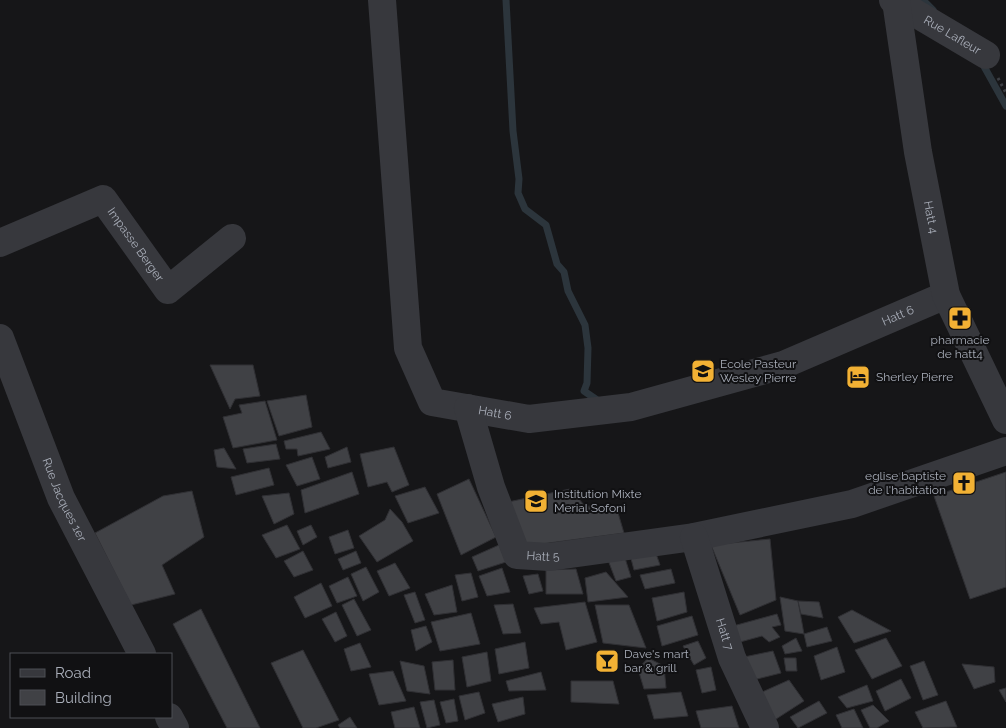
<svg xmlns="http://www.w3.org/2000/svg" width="1006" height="728" font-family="Raleway,sans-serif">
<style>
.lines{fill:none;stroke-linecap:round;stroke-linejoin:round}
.stream{stroke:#2c353c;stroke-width:7}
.building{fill:#404145;stroke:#303034}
.path{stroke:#3d3f44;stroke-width:3;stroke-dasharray:2.5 4;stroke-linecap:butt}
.minor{stroke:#37383d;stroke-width:28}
.labels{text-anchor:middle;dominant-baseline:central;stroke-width:4;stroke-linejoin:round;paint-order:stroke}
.street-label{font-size:12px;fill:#a8adb8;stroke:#111113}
.poi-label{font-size:12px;fill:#a8adb8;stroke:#111113;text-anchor:start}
</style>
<rect width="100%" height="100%" fill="#161618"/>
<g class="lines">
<g class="stream">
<polyline points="506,0 513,131 519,179 518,193 525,209 546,225 557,264 564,272 568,291 585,325 588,348 587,383 584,391 600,402"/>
<polyline points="923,0 933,10"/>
<polyline points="981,61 1006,106"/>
</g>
</g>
<g class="building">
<polygon points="210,365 253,365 260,396 235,399 230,409"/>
<polygon points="306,395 312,427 279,436 267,401"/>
<polygon points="265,401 277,440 233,448 223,417 242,413 239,405"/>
<polygon points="321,432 330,449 298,456 297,449 286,449 284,441"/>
<polygon points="276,444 280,459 247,463 243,449"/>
<polygon points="347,447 351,462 328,468 325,457"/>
<polygon points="394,447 409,485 392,492 387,482 368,487 360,454"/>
<polygon points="224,448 236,469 217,467 214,450"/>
<polygon points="312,457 320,479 297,486 286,465"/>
<polygon points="269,468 274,485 236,495 231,477"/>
<polygon points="352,472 359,494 305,513 301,490"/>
<polygon points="1006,472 1006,587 970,599 934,496"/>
<polygon points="469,479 496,537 461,555 437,494"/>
<polygon points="425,487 439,513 408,523 395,496"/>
<polygon points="570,489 585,506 616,506 624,533 526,546 508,502"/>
<polygon points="192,491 204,537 162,565 175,594 131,605 95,533 163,496"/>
<polygon points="289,493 294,514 274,524 262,496"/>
<polygon points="390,509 402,522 413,541 377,562 359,536 385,520"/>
<polygon points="287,525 300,549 276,558 262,535"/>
<polygon points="311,525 317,537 303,545 297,531"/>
<polygon points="348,530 354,548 335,554 329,537"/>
<polygon points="770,539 776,600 740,615 711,545"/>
<polygon points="499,545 506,562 478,571 472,557"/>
<polygon points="653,545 660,565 634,570 629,551"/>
<polygon points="303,551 313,570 294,577 284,561"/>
<polygon points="356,551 361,563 343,570 338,559"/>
<polygon points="624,555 631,577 616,581 608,560"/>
<polygon points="395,563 410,588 389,596 377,571"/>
<polygon points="366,567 379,592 363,601 351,574"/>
<polygon points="502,568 510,592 487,596 479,576"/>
<polygon points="576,569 583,594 546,594 546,570"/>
<polygon points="671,569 675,583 645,589 640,575"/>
<polygon points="606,572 628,597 588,602 585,578"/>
<polygon points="471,573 478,597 462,601 455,575"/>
<polygon points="538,574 543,591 529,594 523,576"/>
<polygon points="348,577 357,596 337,603 329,586"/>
<polygon points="321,583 332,606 305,618 294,597"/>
<polygon points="452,585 457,612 434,615 425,594"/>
<polygon points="415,592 425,620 415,623 404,595"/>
<polygon points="684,592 687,612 657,621 652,598"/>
<polygon points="780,597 798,601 804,634 785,631"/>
<polygon points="354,599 371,630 357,636 342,605"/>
<polygon points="798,601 819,602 823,618 801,614"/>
<polygon points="585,602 597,642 566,650 559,622 541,624 534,608"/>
<polygon points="513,604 521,633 503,634 494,605"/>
<polygon points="595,605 629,605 646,648 603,643"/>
<polygon points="201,609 260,728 227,728 173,624"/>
<polygon points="852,610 891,631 854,643 838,617"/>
<polygon points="336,612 347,636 335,642 322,619"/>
<polygon points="471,613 480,644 440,651 431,622"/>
<polygon points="777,614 781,625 772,627 780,637 769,642 762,636 740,642 733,626"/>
<polygon points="692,616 698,635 662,646 657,626"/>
<polygon points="426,626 432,642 416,651 411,630"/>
<polygon points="827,627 832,641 807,647 804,634"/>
<polygon points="796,638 802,651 785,654 782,646"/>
<polygon points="886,638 902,666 872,679 855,650"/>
<polygon points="698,641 706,658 694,665 683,646"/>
<polygon points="525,642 529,668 499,674 495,649"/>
<polygon points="360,643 371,667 351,671 344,649"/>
<polygon points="837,647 845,672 821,680 814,656"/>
<polygon points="303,650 339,720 316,728 303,728 271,663"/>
<polygon points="773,651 781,673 753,680 744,657"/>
<polygon points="487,652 491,681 467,687 462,657"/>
<polygon points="648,658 664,666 666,688 644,689 638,669"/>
<polygon points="784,658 796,658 797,671 786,671"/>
<polygon points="453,660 455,690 435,690 432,662"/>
<polygon points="400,661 424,666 430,694 407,691"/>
<polygon points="924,661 938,695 923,700 910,666"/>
<polygon points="962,664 994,667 995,682 974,689"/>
<polygon points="711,667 716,690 702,693 696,670"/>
<polygon points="393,671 406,701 379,705 369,674"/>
<polygon points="541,672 546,690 509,691 506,681"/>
<polygon points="901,679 911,698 885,711 876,691"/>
<polygon points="789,680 804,701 773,721 760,693"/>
<polygon points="571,681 613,681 619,704 571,702"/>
<polygon points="867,685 873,701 847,708 838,697"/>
<polygon points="1006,688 1006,702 999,690"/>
<polygon points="479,692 485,713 465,720 459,696"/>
<polygon points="681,692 688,716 654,719 647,695"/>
<polygon points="523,697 525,714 498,722 492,704"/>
<polygon points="454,699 458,721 446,723 440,702"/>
<polygon points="434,700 440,725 427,728 420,702"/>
<polygon points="819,701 827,713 798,728 790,717"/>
<polygon points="946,701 957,727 923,728 915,712"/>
<polygon points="873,705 889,721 877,728 870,728 861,710"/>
<polygon points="732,706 739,728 701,728 696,711"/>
<polygon points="414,707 420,728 395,728 391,712"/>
<polygon points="854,709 863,728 842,728 836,715"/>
<polygon points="350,717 357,728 340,728 338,725"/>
</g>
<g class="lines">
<polyline class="path" points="998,78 1006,93"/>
<g class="minor">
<path id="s1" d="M382 0 408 348 432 402 529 419 631 407 783 365 946 295"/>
<path id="s2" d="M893 0 986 55"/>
<path id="s3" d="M896 1 918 152 946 295 1006 420"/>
<path id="s4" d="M0 243 103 199 168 290 232 238"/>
<path id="s5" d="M0 338 61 498 142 654"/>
<path id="s6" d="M468 408 491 487 517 555 549 557 694 537 852 504 1006 451"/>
<path id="s7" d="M694 537 732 658 765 728"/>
<polyline points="169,717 175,728"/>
</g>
</g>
<defs>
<g id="pharmacy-square" transform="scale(1.25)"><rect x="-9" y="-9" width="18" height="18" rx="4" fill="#f2b134" stroke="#111113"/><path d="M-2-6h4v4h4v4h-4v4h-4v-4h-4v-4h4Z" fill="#111"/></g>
<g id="school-square" transform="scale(1.25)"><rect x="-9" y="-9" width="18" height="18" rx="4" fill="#f2b134" stroke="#111113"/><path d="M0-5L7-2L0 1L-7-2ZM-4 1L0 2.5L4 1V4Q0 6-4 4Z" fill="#111"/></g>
<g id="hotel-square" transform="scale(1.25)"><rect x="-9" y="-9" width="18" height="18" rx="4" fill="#f2b134" stroke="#111113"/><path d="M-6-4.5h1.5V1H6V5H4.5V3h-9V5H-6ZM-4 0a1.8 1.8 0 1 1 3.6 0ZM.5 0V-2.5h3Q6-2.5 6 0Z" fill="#111"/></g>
<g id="church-square" transform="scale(1.25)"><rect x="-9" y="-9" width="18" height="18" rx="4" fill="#f2b134" stroke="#111113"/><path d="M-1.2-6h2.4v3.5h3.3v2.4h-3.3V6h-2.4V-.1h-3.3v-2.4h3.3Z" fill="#111"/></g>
<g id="bar-square" transform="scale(1.25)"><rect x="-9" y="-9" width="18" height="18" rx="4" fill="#f2b134" stroke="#111113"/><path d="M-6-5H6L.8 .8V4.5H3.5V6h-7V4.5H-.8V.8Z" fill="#111"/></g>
</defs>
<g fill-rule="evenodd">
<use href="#pharmacy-square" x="960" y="318"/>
<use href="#school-square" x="703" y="371"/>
<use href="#hotel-square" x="858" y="377"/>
<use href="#church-square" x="964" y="483"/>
<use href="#school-square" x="536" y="501"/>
<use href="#bar-square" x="607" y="661"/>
</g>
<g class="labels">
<g class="street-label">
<text stroke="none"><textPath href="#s2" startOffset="69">Rue Lafleur</textPath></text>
<text stroke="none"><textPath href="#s3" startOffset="219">Hatt 4</textPath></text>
<text stroke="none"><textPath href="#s4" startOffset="168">Impasse Berger</textPath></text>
<text stroke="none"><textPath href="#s1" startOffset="892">Hatt 6</textPath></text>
<text stroke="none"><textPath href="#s1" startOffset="472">Hatt 6</textPath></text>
<text stroke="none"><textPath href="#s5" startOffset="174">Rue Jacques 1er</textPath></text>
<text stroke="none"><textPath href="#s6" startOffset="181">Hatt 5</textPath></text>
<text stroke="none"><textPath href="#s7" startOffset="102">Hatt 7</textPath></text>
</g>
<g class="poi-label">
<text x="960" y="340" text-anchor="middle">pharmacie<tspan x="960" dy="14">de hatt4</tspan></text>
<text x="720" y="364">Ecole Pasteur<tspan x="720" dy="14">Wesley Pierre</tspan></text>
<text x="876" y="377">Sherley Pierre</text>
<text x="946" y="476" text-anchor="end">eglise baptiste<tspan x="946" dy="14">de l'habitation</tspan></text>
<text x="554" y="494">Institution Mixte<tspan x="554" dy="14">Merial Sofoni</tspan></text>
<text x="624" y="654">Dave's mart<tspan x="624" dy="14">bar &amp; grill</tspan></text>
</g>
</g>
<rect x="10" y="653" width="162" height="65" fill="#111113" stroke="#4d4f55"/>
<rect x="20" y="669" width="25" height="8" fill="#37383d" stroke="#4d4f55"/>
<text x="55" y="678" font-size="15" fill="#a8adb8">Road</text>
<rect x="20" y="690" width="25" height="15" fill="#404145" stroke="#4d4f55"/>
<text x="55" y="703" font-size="15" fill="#a8adb8">Building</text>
</svg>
